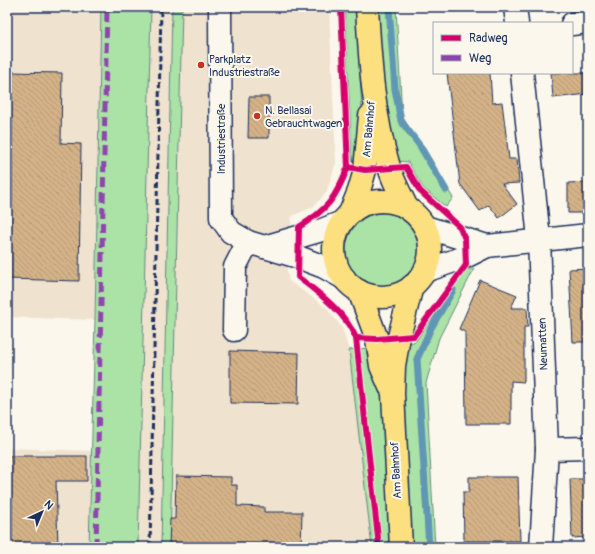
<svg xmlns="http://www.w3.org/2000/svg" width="595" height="554" font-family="Pangolin,sans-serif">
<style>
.built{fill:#efe2ce}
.green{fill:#abe2a6;stroke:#638882}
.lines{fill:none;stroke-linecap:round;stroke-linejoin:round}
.stream{stroke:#6197b4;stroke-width:7}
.building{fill:url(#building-back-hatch);stroke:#1b2f5e}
.minor-casing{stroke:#1b2f5e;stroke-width:25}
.major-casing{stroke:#1b2f5e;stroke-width:25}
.minor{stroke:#fbf7ec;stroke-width:22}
.major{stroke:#fce080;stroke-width:22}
.rail{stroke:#1b2f5e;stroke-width:3;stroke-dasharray:6 3;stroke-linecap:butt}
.quiet{stroke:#8e44ad;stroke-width:5;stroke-dasharray:10 5;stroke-linecap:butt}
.cycleway-casing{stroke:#fbf7ec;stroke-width:8}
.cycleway{stroke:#d6006c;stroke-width:6}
.poi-dot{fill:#c8321e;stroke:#fbf7ec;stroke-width:1.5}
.labels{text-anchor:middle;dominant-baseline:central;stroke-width:4;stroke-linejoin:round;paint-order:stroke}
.poi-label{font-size:11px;fill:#1b2f5e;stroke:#fbf7ec;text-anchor:start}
.street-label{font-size:11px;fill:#1b2f5e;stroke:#fbf7ec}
</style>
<defs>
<pattern id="building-back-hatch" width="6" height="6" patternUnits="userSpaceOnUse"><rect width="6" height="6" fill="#d4b287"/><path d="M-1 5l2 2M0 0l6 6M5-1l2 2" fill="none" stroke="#b59977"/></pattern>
</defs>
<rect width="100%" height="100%" fill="#fbf7ec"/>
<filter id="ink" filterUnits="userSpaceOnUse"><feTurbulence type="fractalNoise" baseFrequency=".025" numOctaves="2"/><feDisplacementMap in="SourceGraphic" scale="8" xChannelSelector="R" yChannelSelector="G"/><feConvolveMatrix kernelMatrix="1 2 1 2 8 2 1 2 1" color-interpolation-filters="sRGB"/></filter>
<g filter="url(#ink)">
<g class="built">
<polygon points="7,7 101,7 95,320 7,317"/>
<polygon points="151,7 172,7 161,547 138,547"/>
<polygon points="182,7 329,7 336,163 326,193 313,207 292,216 287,271 289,281 327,308 342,328 349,350 372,544 368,547 170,547"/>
<polygon points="7,448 92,451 89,547 7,547"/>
</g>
<g class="green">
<polygon points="101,7 151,7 138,547 89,547 95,320"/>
<polygon points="172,7 182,7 170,547 161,547"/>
<polygon points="345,7 356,7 362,110 359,164 352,161"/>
<polygon points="378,7 396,7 402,116 453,198 446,207 423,188 408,162 396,161 384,97"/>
<circle cx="383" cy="250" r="37"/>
<polygon points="464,269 474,269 439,338 426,383 435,547 372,547 349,350 406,344 416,341"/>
</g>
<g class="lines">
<g class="stream">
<polyline points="389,7 395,89 401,121 420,146 446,190"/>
<polyline points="429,547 417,359 431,328 453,290"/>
</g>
</g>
<g class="building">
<polygon points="7,72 62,73 61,143 81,144 79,281 7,279"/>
<polygon points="447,73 490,73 492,103 502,102 509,159 517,159 519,183 502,184 517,204 499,218 489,205 480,211 460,184"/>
<polygon points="551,73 588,73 588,94 553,98"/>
<polygon points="249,97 269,97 269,138 248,138"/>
<polygon points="588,182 588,213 568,213 568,183"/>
<polygon points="588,268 588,342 573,342 569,269"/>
<polygon points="480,280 517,295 511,308 527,308 528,327 524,327 524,382 511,381 511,424 466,424 465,332 459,329"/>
<polygon points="230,351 299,353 298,404 230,403"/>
<polygon points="7,456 87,456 87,481 56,481 58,547 7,547"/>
<polygon points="176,476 231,477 231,485 237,485 237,506 264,507 264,512 302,512 301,547 169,547 170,519 175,519"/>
<polygon points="469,477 518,477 520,541 464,541 463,492 469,492"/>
<polygon points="570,479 588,479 588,537 572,538"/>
</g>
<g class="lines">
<g class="minor-casing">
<g id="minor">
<polyline points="220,7 221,218 231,232 248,242 298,257 324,267 344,278"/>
<polyline points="515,7 517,23"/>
<polyline points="572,24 588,22"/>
<polyline points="522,73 539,239 547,449 541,547"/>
<polyline points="425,227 487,246"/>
<polyline points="264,247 322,230 342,222"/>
<polyline points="425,271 465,257 487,246 588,235"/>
<polyline points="234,330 235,267 248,242"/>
<polyline points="547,449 588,448"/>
</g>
</g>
<g class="major-casing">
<g id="major">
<path d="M367 7C370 61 373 115 389 167 393 181 401 195 407 208"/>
<circle cx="382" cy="249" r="48"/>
<polyline points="350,213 359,191 365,170 370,116"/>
<polyline points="359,291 377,339 381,366 390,387"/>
<polyline points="401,547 393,394 394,366 399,337 412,286"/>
</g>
</g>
<use href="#minor" class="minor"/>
<use href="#major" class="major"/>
<polyline class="rail" points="150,547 161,7"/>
<polyline class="quiet" points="96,547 107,7"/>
<g class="cycleway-casing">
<g id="cycleway">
<path d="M341 7 348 167C335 199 328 209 299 227L298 277C320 294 345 312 356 338L379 547"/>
<polyline points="348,167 365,170 406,167 420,191 460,227 465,239 466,265 414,336 377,339 356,338"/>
</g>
</g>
<use href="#cycleway" class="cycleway"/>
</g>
</g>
<g class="poi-dot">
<circle cx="201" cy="65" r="4"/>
<circle cx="257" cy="116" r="4"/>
</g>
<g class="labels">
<g class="poi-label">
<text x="209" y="59">Parkplatz<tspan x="209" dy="13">Industriestraße</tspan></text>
<text x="265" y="110">N. Bellasai<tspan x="265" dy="13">Gebrauchtwagen</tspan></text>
</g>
<g class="street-label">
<text transform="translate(369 129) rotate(-85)">Am Bahnhof</text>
<text transform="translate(221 139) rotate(-90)">Industriestraße</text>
<text transform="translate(543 344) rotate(-92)">Neumatten</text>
<text transform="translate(396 470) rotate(-93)">Am Bahnhof</text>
</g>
</g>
<rect width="595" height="554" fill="none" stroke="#fbf7ec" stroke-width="24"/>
<rect x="12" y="12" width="571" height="530" fill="none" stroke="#1b2f5e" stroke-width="1.5" filter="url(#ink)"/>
<rect x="433" y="22" width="140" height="52" fill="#fbf7ec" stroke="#a1a7b3"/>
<rect x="441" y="35" width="20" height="6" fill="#d6006c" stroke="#a1a7b3"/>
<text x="469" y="42" font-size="12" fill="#1b2f5e">Radweg</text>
<rect x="441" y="55" width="20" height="6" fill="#8e44ad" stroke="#a1a7b3"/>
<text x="469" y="62" font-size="12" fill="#1b2f5e">Weg</text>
<g transform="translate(42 512) rotate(44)" stroke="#fbf7ec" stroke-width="3" paint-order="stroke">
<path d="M0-3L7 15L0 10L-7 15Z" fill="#1b2f5e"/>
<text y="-6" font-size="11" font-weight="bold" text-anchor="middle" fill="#1b2f5e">N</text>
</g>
</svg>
